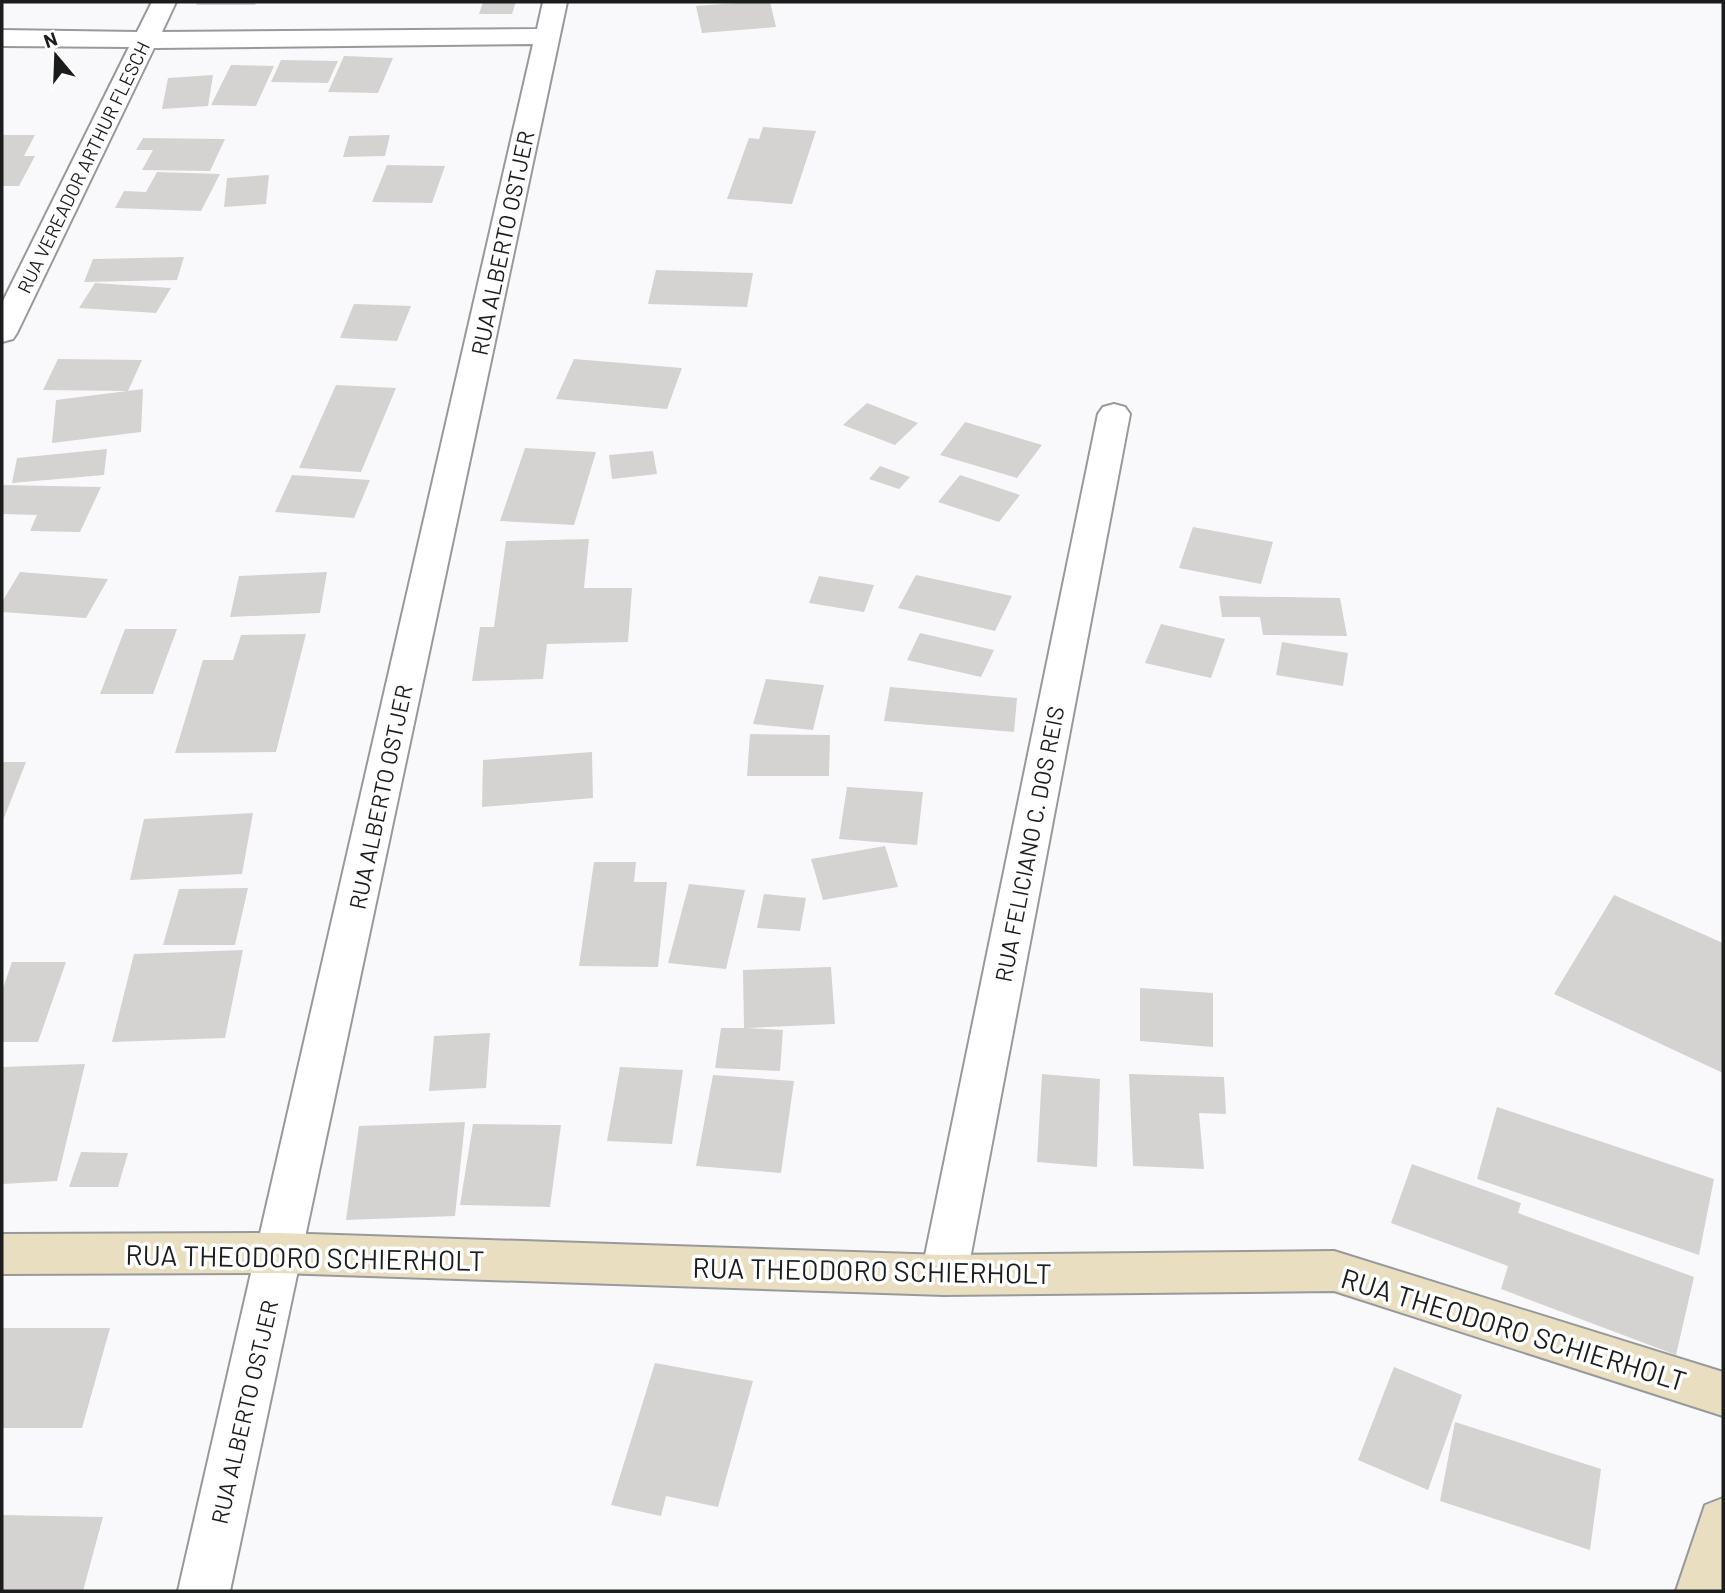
<svg xmlns="http://www.w3.org/2000/svg" width="1725" height="1593" font-family="Barlow,sans-serif">
<style>
.building{fill:#d5d3d1}
.lines{fill:none;stroke-linecap:round;stroke-linejoin:round}
.street-casing{stroke:#98999b;stroke-width:4}
.secondary-casing{stroke:#98999b;stroke-width:4}
.street{fill:#fff;fill-rule:evenodd}
.secondary{fill:#e9dec0;fill-rule:evenodd}
.labels{text-anchor:middle;dominant-baseline:central;stroke-width:7;stroke-linejoin:round;paint-order:stroke}
.far-street-label{font-size:19px;fill:#1b1c1c;stroke:#fff}
.street-label{font-size:23px;fill:#1b1c1c;stroke:#fff}
.near-street-label{font-size:28px;fill:#1b1c1c;stroke:#fff}
</style>
<rect width="100%" height="100%" fill="#f9f9fc"/>
<g class="building">
<polygon points="198,2 257,2 255,5 196,5"/>
<polygon points="483,2 516,2 512,14 479,14"/>
<polygon points="752,2 770,2 776,27 702,33 696,6"/>
<polygon points="344,56 393,58 378,93 328,92"/>
<polygon points="281,60 338,61 328,83 271,82"/>
<polygon points="231,65 274,66 256,106 211,105"/>
<polygon points="213,75 208,106 162,109 168,78"/>
<polygon points="763,127 816,131 792,204 727,199 749,138 759,139"/>
<polygon points="2,135 35,135 24,156 35,156 19,186 2,186"/>
<polygon points="390,135 385,156 343,157 349,136"/>
<polygon points="143,138 225,139 210,171 142,170 153,150 136,150"/>
<polygon points="387,165 445,166 432,203 372,202"/>
<polygon points="157,172 220,174 201,211 115,208 124,191 146,192"/>
<polygon points="269,175 266,204 224,207 227,178"/>
<polygon points="184,257 177,280 84,282 93,259"/>
<polygon points="656,270 753,273 747,307 648,304"/>
<polygon points="95,283 171,288 156,313 79,308"/>
<polygon points="354,304 411,306 397,341 340,338"/>
<polygon points="58,359 142,360 128,391 43,390"/>
<polygon points="574,359 682,368 667,409 556,399"/>
<polygon points="336,385 396,388 361,472 299,468"/>
<polygon points="143,389 141,432 52,443 56,400"/>
<polygon points="867,403 918,423 895,445 843,425"/>
<polygon points="965,422 1042,445 1017,478 940,455"/>
<polygon points="525,448 596,452 574,525 500,521"/>
<polygon points="107,449 104,475 12,483 17,458"/>
<polygon points="653,451 657,474 612,479 609,455"/>
<polygon points="880,466 910,477 899,489 869,479"/>
<polygon points="292,475 370,480 354,518 275,512"/>
<polygon points="960,475 1020,495 999,522 938,502"/>
<polygon points="3,485 101,487 80,532 30,531 37,515 2,514"/>
<polygon points="1193,527 1273,542 1261,584 1179,568"/>
<polygon points="589,539 584,588 632,588 628,642 547,644 543,679 472,681 480,627 494,627 506,541"/>
<polygon points="20,572 108,579 86,618 2,612 2,602"/>
<polygon points="327,572 320,613 230,617 239,576"/>
<polygon points="916,575 1012,596 995,631 898,608"/>
<polygon points="819,576 874,585 864,612 809,603"/>
<polygon points="1219,596 1340,598 1347,636 1263,635 1260,617 1222,617"/>
<polygon points="1161,624 1225,639 1211,678 1145,663"/>
<polygon points="125,629 177,629 153,694 100,694"/>
<polygon points="920,633 994,650 981,677 907,660"/>
<polygon points="306,634 276,752 175,753 203,660 233,660 241,635"/>
<polygon points="1282,642 1348,653 1343,686 1276,675"/>
<polygon points="766,679 824,685 813,730 753,724"/>
<polygon points="890,687 1017,698 1014,732 884,721"/>
<polygon points="750,734 830,735 829,776 747,776"/>
<polygon points="592,752 593,798 482,807 483,760"/>
<polygon points="2,762 26,762 2,823"/>
<polygon points="847,787 923,792 917,845 839,839"/>
<polygon points="253,813 242,874 130,880 144,819"/>
<polygon points="885,846 898,887 823,900 811,859"/>
<polygon points="594,862 636,862 634,882 667,882 658,967 579,966"/>
<polygon points="689,884 745,890 726,969 668,963"/>
<polygon points="248,888 235,945 163,945 179,889"/>
<polygon points="764,894 806,898 800,931 757,928"/>
<polygon points="1614,895 1723,943 1723,1073 1554,994"/>
<polygon points="243,950 225,1038 112,1042 134,954"/>
<polygon points="12,962 66,962 38,1042 2,1042 2,991"/>
<polygon points="831,967 835,1024 747,1028 783,1030 780,1071 715,1068 721,1028 744,1028 743,970"/>
<polygon points="1140,988 1213,993 1213,1047 1140,1041"/>
<polygon points="490,1033 486,1088 429,1091 434,1036"/>
<polygon points="85,1064 57,1181 2,1184 2,1067"/>
<polygon points="620,1067 683,1070 672,1144 607,1141"/>
<polygon points="1042,1074 1100,1079 1097,1167 1037,1162"/>
<polygon points="1129,1074 1224,1077 1226,1114 1199,1113 1204,1169 1133,1166"/>
<polygon points="713,1075 794,1081 781,1173 696,1166"/>
<polygon points="1497,1107 1714,1179 1699,1255 1477,1179"/>
<polygon points="465,1122 455,1216 346,1220 359,1126"/>
<polygon points="473,1124 561,1125 550,1207 460,1205"/>
<polygon points="81,1152 128,1153 118,1187 69,1187"/>
<polygon points="1412,1164 1521,1203 1518,1213 1694,1277 1676,1355 1501,1289 1508,1266 1391,1223"/>
<polygon points="2,1328 110,1328 82,1428 2,1428"/>
<polygon points="655,1363 753,1381 718,1507 666,1496 661,1516 611,1505"/>
<polygon points="1394,1367 1462,1395 1428,1490 1358,1460"/>
<polygon points="1455,1422 1601,1469 1590,1550 1440,1501"/>
<polygon points="2,1515 103,1517 83,1591 2,1591"/>
</g>
<g class="lines">
<g class="street-casing">
<g id="street">
<polygon points="152,2 176,2 162,32 537,29 543,2 567,2 230,1591 178,1591 533,44 154,48 17,333 13,339 2,342 2,303 129,47 2,46 2,30 137,32"/>
<polygon points="1114,404 1125,407 1130,414 967,1275 961,1289 944,1295 927,1289 921,1275 1098,414 1103,407"/>
</g>
</g>
<g class="secondary-casing">
<g id="secondary">
<polygon points="279,1233 944,1255 1334,1251 1723,1372 1723,1416 1334,1291 944,1295 279,1273 2,1274 2,1234"/>
<polygon points="1723,1498 1723,1591 1676,1591 1705,1505"/>
</g>
</g>
<use href="#street" class="street"/>
<use href="#secondary" class="secondary"/>
</g>
<g class="labels">
<g class="far-street-label">
<text transform="translate(83 167) rotate(-64)">RUA VEREADOR ARTHUR FLESCH</text>
</g>
<g class="street-label">
<text transform="translate(502 243) rotate(-78)">RUA ALBERTO OSTJER</text>
<text transform="translate(380 797) rotate(-78)">RUA ALBERTO OSTJER</text>
<text transform="translate(1029 844) rotate(-79)">RUA FELICIANO C. DOS REIS</text>
<text transform="translate(244 1412) rotate(-77)">RUA ALBERTO OSTJER</text>
</g>
<g class="near-street-label">
<text transform="translate(305 1257) rotate(1)">RUA THEODORO SCHIERHOLT</text>
<text transform="translate(872 1270) rotate(1)">RUA THEODORO SCHIERHOLT</text>
<text transform="translate(1514 1329) rotate(17)">RUA THEODORO SCHIERHOLT</text>
</g>
</g>
<rect width="1725" height="1593" fill="none" stroke="#1b1c1c" stroke-width="7"/>
<g transform="translate(56 56) rotate(341)" stroke="#ffffff" stroke-width="5" paint-order="stroke">
<path d="M0-5L12 26L0 18L-12 26Z" fill="#1b1c1c"/>
<text y="-10" font-size="19" font-weight="bold" text-anchor="middle" fill="#1b1c1c">N</text>
</g>
</svg>
